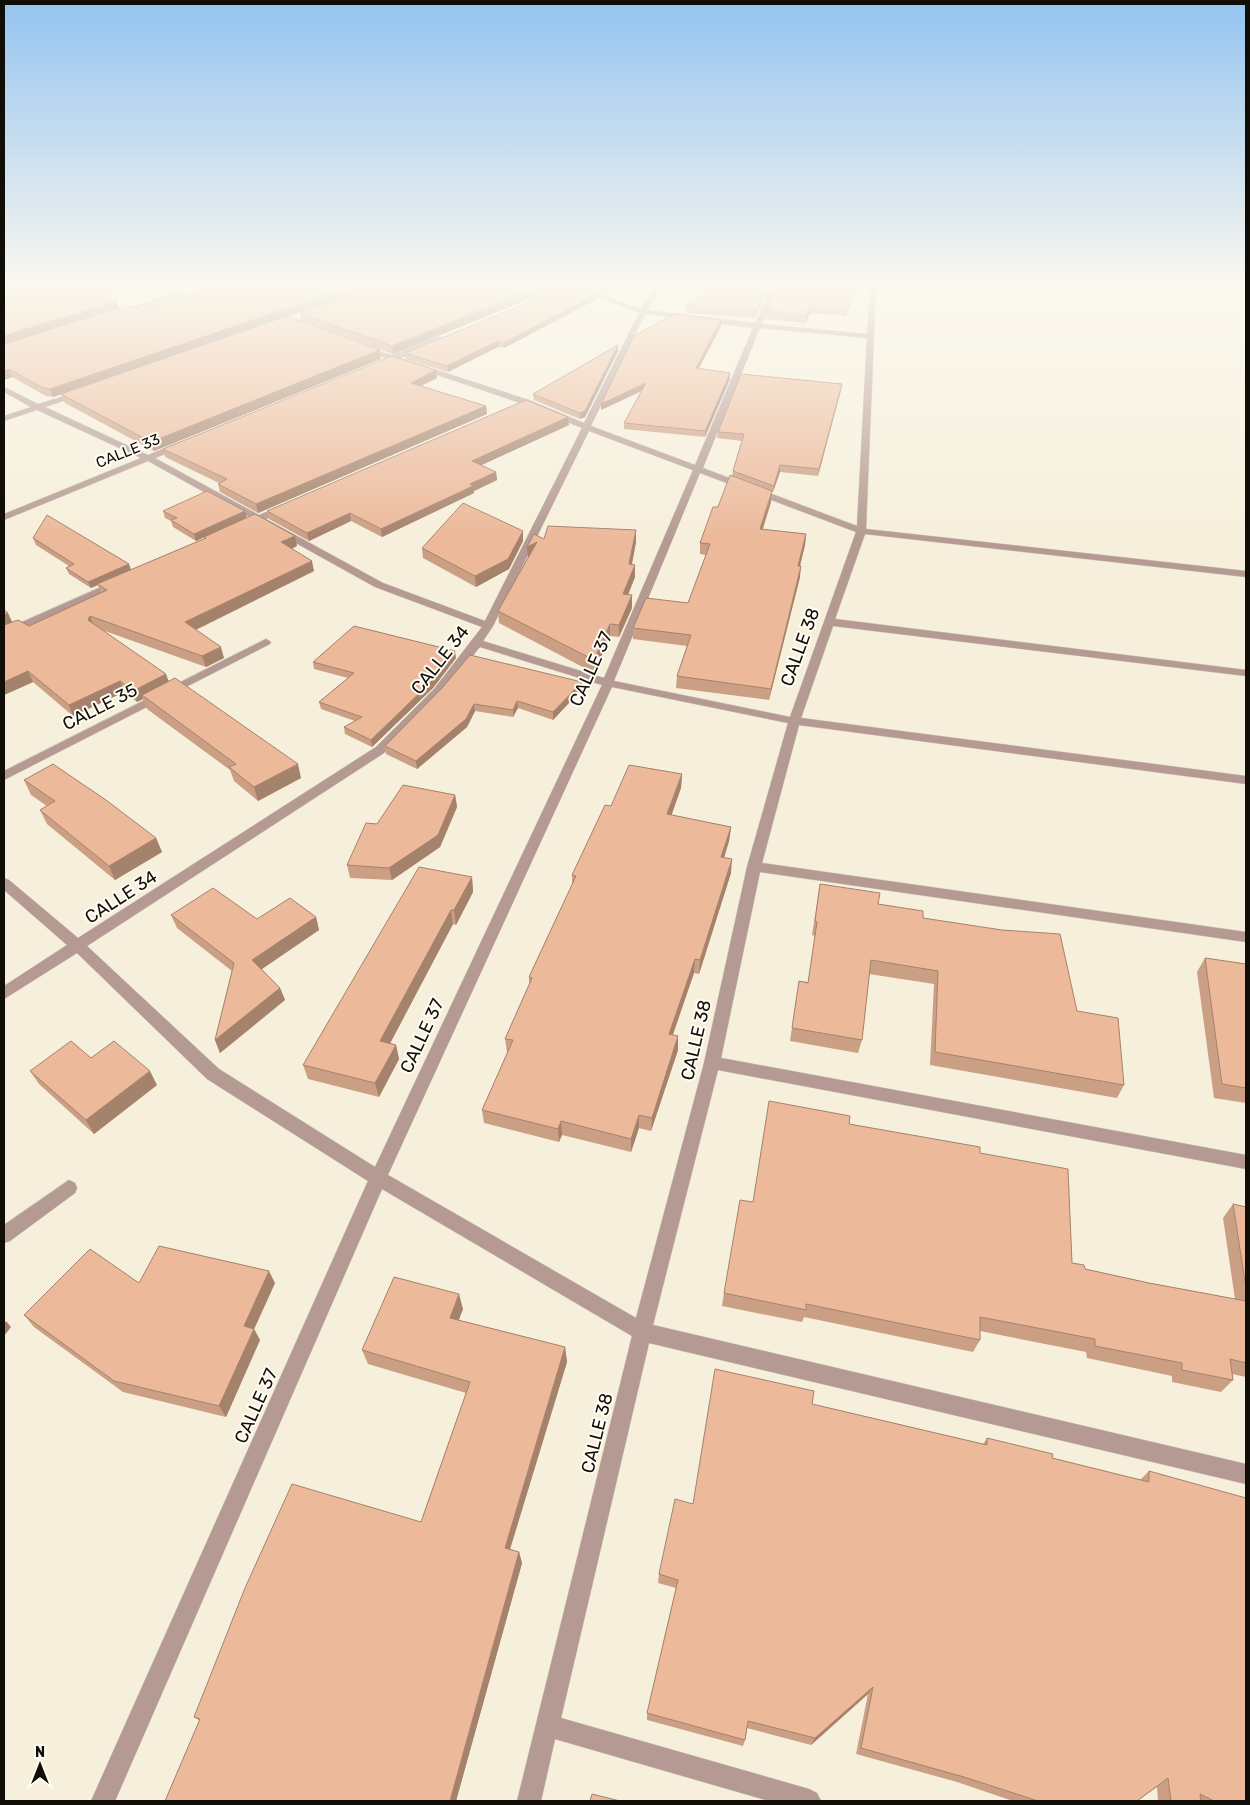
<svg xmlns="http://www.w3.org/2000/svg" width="1250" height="1805" font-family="Rubik,sans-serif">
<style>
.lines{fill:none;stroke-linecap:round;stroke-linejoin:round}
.minor-casing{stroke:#d1cbb9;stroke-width:1}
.minor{fill:#b49a93;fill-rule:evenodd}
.wall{fill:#cb9f84}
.shaded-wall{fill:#a5826c}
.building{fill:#ecb99a;stroke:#a5826c}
.labels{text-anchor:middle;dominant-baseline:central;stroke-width:4;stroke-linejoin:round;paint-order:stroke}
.far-street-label{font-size:15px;fill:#110e08;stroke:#fffcf4}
.street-label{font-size:18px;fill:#110e08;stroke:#fffcf4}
</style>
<rect width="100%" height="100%" fill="#f6efdb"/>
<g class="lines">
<g class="minor-casing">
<g id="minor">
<path d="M572 287H581L641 309 655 287H661L647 310 755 323 771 287H777L762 324 867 334 870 287H876L866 529 1246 571V577L865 534 835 619 1246 670V676L833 626 801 718 1246 776V784L799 725 762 863 1246 932V942L760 872 721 1058 1246 1155V1169L718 1070 653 1325 1246 1464V1484L649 1343 561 1718 809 1789 817 1793 821 1801H769L555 1739 541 1801H517L632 1336 382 1189 115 1801H91L368 1181 207 1079 77 953 4 999V986L67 945 4 890V878L9 880 78 938 376 747 434 689 482 627 375 587 258 522 243 526V522L251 518 148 461 4 520V514L141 458 37 410 4 421V416L31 407 4 392V387L38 404 84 390V394L45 407 148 455 177 443H183V447L155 458 259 515 283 505H289V509L266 519 383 583 485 621 582 428 523 404 393 360 384 362 385 358 359 348 363 346 392 355 436 337H442V341L400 358 529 400 584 423 639 313ZM645 314 753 328 695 465 591 426ZM760 328 867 338 857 526 703 468ZM589 431 693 470 604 678 483 641 493 626ZM700 473 856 532 790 717 614 681ZM480 647 602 685 375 1167 219 1069 87 946 384 753 442 694ZM612 687 788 723 747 867 704 1063 636 1318 388 1175Z"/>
<polygon points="182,291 184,294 119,314 113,313"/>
<polygon points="117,580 122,583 121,585 4,637 4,630"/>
<polygon points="266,639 271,642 270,644 4,780 4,771"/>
<polygon points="69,1180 75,1183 77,1188 75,1193 10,1241 4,1243 4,1225"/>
</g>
</g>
<use href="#minor" class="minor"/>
</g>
<g class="wall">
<polygon points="4,287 110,298 119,308 140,310 212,287 559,287 393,354 301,321 300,313 331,301 53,397 46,396 12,377 4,380"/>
<polygon points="586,287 620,287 606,294"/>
<polygon points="700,287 769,287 755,318 686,313 686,305 705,295"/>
<polygon points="855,287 846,316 810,313 806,323 766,319 767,311"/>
<polygon points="597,294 597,299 504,348 498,347 448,372 405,359 405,353"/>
<polygon points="721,320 721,326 698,369 730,373 730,379 705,437 624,429 624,423 641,391 601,410 601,404"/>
<polygon points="618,345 618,351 585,417 580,419 534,400 533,394"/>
<polygon points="381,359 154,451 65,403 61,394"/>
<polygon points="436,370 437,378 421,386 486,406 487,414 258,513 220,492 218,484 219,483 165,457 163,449"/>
<polygon points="841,390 818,476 780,472 773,492 772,492 771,502 763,529 806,534 805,545 800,566 800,577 769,700 676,688 677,676 687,646 633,639 633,628 688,603 706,555 700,554 700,543 732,476 733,471 742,441 717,438 718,432"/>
<polygon points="569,425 481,465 496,472 497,480 474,491 474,493 382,537 351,521 309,541 269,519 267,511"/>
<polygon points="163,511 247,518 297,546 292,549 314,571 196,630 224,658 206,667 102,630 169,682 301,778 258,801 234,781 230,770 147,709 143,699 137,702 124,692 73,716 33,682 4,695 4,610 12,622 29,626 101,593 98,585 91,588 69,574 66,568 69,566 36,545 33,538 131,570 204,539 204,537 196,541 173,527 171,521 165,518"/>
<polygon points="523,531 523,541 509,569 476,587 423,558 422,548"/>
<polygon points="544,539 636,542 632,565 635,577 628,595 632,595 632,608 619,637 610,636 594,673 499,623 498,611"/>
<polygon points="456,658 433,688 372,747 345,734 344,727 355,721 321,709 319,702 348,678 314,669 313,662"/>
<polygon points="442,688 582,689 553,720 518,708 513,717 475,711 467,727 417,769 386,754 385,746"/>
<polygon points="682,774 681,788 671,815 731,827 729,841 724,858 731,873 699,974 694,973 673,1035 678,1036 678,1050 651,1131 639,1128 631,1152 562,1135 559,1142 484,1123 482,1110 508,1052 507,1052 505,1039 529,985 529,977 572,885 572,875 611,806"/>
<polygon points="24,780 156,838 162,852 115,880 47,824 40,810 47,806 31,795"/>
<polygon points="455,795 457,807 440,847 392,880 350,878 347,865 377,824"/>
<polygon points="472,877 473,892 456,925 453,924 390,1043 396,1045 399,1059 379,1097 308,1079 303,1065"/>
<polygon points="820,884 878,904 923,918 1077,1011 1124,1085 1117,1098 930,1065 934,984 869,974 862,1040 858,1053 790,1041 799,981 808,982 815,936 812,935"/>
<polygon points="171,915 257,919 316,917 319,930 262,969 280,988 285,1000 220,1053 215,1040 232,971 177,928"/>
<polygon points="1205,958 1246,964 1246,1103 1214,1098 1197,972"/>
<polygon points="91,1058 157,1085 94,1134 39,1084 30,1071"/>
<polygon points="849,1124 980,1153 1072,1263 1085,1269 1149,1283 1235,1299 1223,1218 1233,1204 1246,1207 1246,1377 1232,1374 1233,1380 1221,1392 1172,1382 1172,1376 1087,1358 1086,1352 980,1331 980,1340 973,1352 804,1317 802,1322 722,1306 724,1293 753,1202"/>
<polygon points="139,1283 275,1283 254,1329 260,1340 226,1417 123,1392 34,1327 24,1315"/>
<polygon points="463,1309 458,1320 565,1347 567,1362 510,1549 519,1552 522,1563 456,1801 165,1801 200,1721 194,1717 421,1522 466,1393 368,1364 362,1350"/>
<polygon points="812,1404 983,1444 987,1438 1052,1458 1140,1480 1149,1471 1246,1801 1158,1801 1157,1787 1137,1801 1013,1801 957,1782 856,1754 868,1694 811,1745 747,1728 745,1740 743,1746 647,1720 647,1713 676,1588 658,1583 659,1574 693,1504"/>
</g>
<g class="shaded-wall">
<polygon points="350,287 373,287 53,397 50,389"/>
<polygon points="540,287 559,287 393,354 392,346"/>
<polygon points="606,287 620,287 606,294"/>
<polygon points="766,287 769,287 755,318 756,310"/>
<polygon points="854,287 855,287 846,316 847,309"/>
<polygon points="597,294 597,299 504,348 504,343"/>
<polygon points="117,301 119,309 4,345 4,336"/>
<polygon points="810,306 810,313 806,323 806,315"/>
<polygon points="721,320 721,326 696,374 696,368"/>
<polygon points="498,341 498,347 448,372 447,366"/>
<polygon points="618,345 618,351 585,417 580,419 580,413"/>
<polygon points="380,350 381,359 154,451 151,442"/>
<polygon points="9,369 12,377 4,380 4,371"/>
<polygon points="436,370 437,378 412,390 411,383"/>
<polygon points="730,373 730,379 705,437 705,431"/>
<polygon points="646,383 646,389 601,410 601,404"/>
<polygon points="842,384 841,390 818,476 819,469"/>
<polygon points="486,406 487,414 258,513 256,504"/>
<polygon points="568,417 569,425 473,469 472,461"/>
<polygon points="780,465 780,472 773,492 774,486"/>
<polygon points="496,472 497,480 474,491 474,493 382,537 381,529 470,484"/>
<polygon points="772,491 771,502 759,540 760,529"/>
<polygon points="245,511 247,518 196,541 194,534"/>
<polygon points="350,513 351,521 309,541 307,533"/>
<polygon points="636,530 636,542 629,577 629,564"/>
<polygon points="523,531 523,541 509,569 476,587 475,576"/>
<polygon points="806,534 805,545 797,577 798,566"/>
<polygon points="295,536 297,546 283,552 281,542"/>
<polygon points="537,542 528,559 527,547"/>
<polygon points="312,561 314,571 189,633 185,622"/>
<polygon points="129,564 131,570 91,588 88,582"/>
<polygon points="635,565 635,577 623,607 623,594"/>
<polygon points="801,566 800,577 769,700 771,689"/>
<polygon points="632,595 632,608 619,637 619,625"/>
<polygon points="8,613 13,624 4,628 4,615"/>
<polygon points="90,616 94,627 88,620"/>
<polygon points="610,624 610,636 594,673 594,660"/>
<polygon points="221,647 224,658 206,667 202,656"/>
<polygon points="455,651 456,658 433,688 372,747 371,740"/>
<polygon points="28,671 33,682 4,695 4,682"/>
<polygon points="166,674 170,685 142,695 143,699 137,702 133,691"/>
<polygon points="120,681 124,692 73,716 69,705"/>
<polygon points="582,682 582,689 553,720 553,712"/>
<polygon points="517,701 518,708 513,717 513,710"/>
<polygon points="474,704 475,711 467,727 417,769 416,761"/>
<polygon points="298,764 301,778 258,801 254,787"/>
<polygon points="682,774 681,788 667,828 667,814"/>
<polygon points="455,795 457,807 440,847 392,880 389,868"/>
<polygon points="731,827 729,841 720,871 721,857"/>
<polygon points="156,838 162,852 115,880 109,866"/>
<polygon points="732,859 731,873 699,974 700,960"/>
<polygon points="472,877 473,892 456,925 454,910"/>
<polygon points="451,910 453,924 384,1055 380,1041"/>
<polygon points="316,917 319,930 256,973 252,960"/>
<polygon points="695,959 694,973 668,1048 669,1034"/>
<polygon points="280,988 285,1000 220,1053 215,1040"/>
<polygon points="678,1036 678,1050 651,1131 652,1118"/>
<polygon points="396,1045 399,1059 379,1097 375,1083"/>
<polygon points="150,1071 157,1085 94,1134 86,1120"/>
<polygon points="639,1115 639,1128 631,1152 631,1139"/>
<polygon points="561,1121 562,1135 559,1142 558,1129"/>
<polygon points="269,1271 275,1283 250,1338 244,1326"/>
<polygon points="459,1294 463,1309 454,1333 450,1318"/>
<polygon points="6,1321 11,1327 4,1336 4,1324"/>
<polygon points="254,1329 260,1340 226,1417 219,1406"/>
<polygon points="565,1347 567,1362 507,1559 505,1548"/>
<polygon points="519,1552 522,1563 456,1801 450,1801"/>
<polygon points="873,1687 868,1694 811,1745 815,1738"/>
</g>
<g class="building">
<polygon points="4,287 106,287 110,298 117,301 4,336"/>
<polygon points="212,287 350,287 50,389 43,388 9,369 4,371 4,344 128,305 140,310"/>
<polygon points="369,287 540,287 392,346 300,313"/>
<polygon points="566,287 579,287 597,294 504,343 498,341 447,366 405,353"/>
<polygon points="705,287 766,287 756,310 686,305 708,293"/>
<polygon points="777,287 854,287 847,309 810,306 806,315 767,311"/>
<polygon points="674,314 721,320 696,368 730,373 705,431 624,423 646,383 601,404 634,336"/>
<polygon points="287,316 380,350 151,442 61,394"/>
<polygon points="618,345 585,411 580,413 533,394"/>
<polygon points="392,356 436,370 411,383 486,406 256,504 218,484 227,479 163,449"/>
<polygon points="741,374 842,384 819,469 780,465 774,486 733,471 744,434 718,432"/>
<polygon points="526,400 568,417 472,461 496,472 470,484 473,486 381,529 350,513 307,533 267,511"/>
<polygon points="730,475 772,491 760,529 806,534 798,566 801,566 771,689 677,676 691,635 633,628 646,598 688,603 710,544 700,543 713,507 718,507"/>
<polygon points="207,491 245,511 194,534 171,520 177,518 163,511"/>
<polygon points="463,503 523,531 508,559 475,576 422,548"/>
<polygon points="255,514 295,536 281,542 312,561 185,622 221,647 202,656 90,616 88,620 166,674 133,691 120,681 69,705 28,671 4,682 4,625 18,620 29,626 107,590 97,584 206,538 204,537"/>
<polygon points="47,515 129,564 88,582 66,568 74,564 33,538"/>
<polygon points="548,526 636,530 629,564 635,565 623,594 632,595 619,625 610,624 594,660 498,611 537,542 527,547 534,534 544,539"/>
<polygon points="4,610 8,613 4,615"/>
<polygon points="354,626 455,651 432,681 371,740 344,727 362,717 319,702 354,673 313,662"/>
<polygon points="470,655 582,682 553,712 517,701 513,710 474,704 466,719 416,761 385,746 442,688"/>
<polygon points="175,678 298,764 254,787 229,767 236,764 142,695"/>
<polygon points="53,764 106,800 156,838 109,866 40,810 55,801 24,780"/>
<polygon points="629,765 682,774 667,814 731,827 721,857 732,859 700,960 695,959 669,1034 678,1036 652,1118 639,1115 631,1139 561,1121 558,1129 482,1110 513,1040 505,1039 532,978 529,977 576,876 572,875 605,805 611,806"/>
<polygon points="403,785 455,795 438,835 389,868 347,865 366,823 377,824"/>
<polygon points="419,867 472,877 454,910 451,910 380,1041 396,1045 375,1083 303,1065"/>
<polygon points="820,884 880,893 878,904 923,911 923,918 1002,930 1060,934 1077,1011 1118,1018 1124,1085 935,1052 938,971 871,960 862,1040 792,1028 799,981 808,983 817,922 815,921"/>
<polygon points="213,888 257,919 290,898 316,917 252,960 280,988 215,1040 234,963 171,915"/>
<polygon points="1205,958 1246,964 1246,1088 1222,1084"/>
<polygon points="71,1041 91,1058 114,1041 150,1071 86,1120 30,1071"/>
<polygon points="769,1101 850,1116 849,1124 980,1147 980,1153 1068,1169 1072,1263 1084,1265 1085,1269 1149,1283 1246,1301 1246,1363 1230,1359 1233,1380 1182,1370 1182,1363 1095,1346 1095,1339 980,1317 980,1340 806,1304 806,1310 724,1293 740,1200 753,1202"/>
<polygon points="1233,1204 1246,1207 1246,1288"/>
<polygon points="159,1246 269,1271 244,1326 254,1329 219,1406 114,1381 24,1315 90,1249 139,1283"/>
<polygon points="394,1277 459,1294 450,1318 565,1347 505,1548 519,1552 450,1801 165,1801 200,1719 194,1717 245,1588 292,1484 421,1522 470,1382 362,1350"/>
<polygon points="715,1369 814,1391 812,1404 987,1445 987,1438 1053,1454 1052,1458 1149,1482 1149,1471 1246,1498 1246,1801 1214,1801 1200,1794 1201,1801 1171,1801 1168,1778 1137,1801 1038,1801 964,1777 861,1748 873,1687 815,1738 748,1721 745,1740 647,1713 678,1580 659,1574 675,1499 693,1504"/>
<polygon points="592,1794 620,1801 590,1801"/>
</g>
<linearGradient id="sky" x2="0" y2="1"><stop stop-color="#94c4ef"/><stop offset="0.53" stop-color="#fbf8ef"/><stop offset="1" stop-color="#fbf8ef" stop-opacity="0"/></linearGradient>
<rect width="1250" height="540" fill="url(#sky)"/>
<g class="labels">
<g class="far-street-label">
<text transform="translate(128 451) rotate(-22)">CALLE 33</text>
</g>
<g class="street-label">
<text transform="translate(800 647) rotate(-70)">CALLE 38</text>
<text transform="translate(440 660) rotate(-52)">CALLE 34</text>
<text transform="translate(591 669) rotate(-66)">CALLE 37</text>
<text transform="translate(100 707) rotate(-27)">CALLE 35</text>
<text transform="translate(121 897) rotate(-33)">CALLE 34</text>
<text transform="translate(422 1036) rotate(-65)">CALLE 37</text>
<text transform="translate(696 1040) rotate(-77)">CALLE 38</text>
<text transform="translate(256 1406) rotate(-66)">CALLE 37</text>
<text transform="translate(597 1433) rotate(-76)">CALLE 38</text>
</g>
</g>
<rect width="1250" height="1805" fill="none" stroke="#110e08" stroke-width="10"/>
<g transform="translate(40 1765)" stroke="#fffcf4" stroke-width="4" paint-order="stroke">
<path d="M0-4L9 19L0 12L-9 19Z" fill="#110e08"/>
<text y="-8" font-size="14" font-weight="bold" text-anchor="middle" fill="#110e08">N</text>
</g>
</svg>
